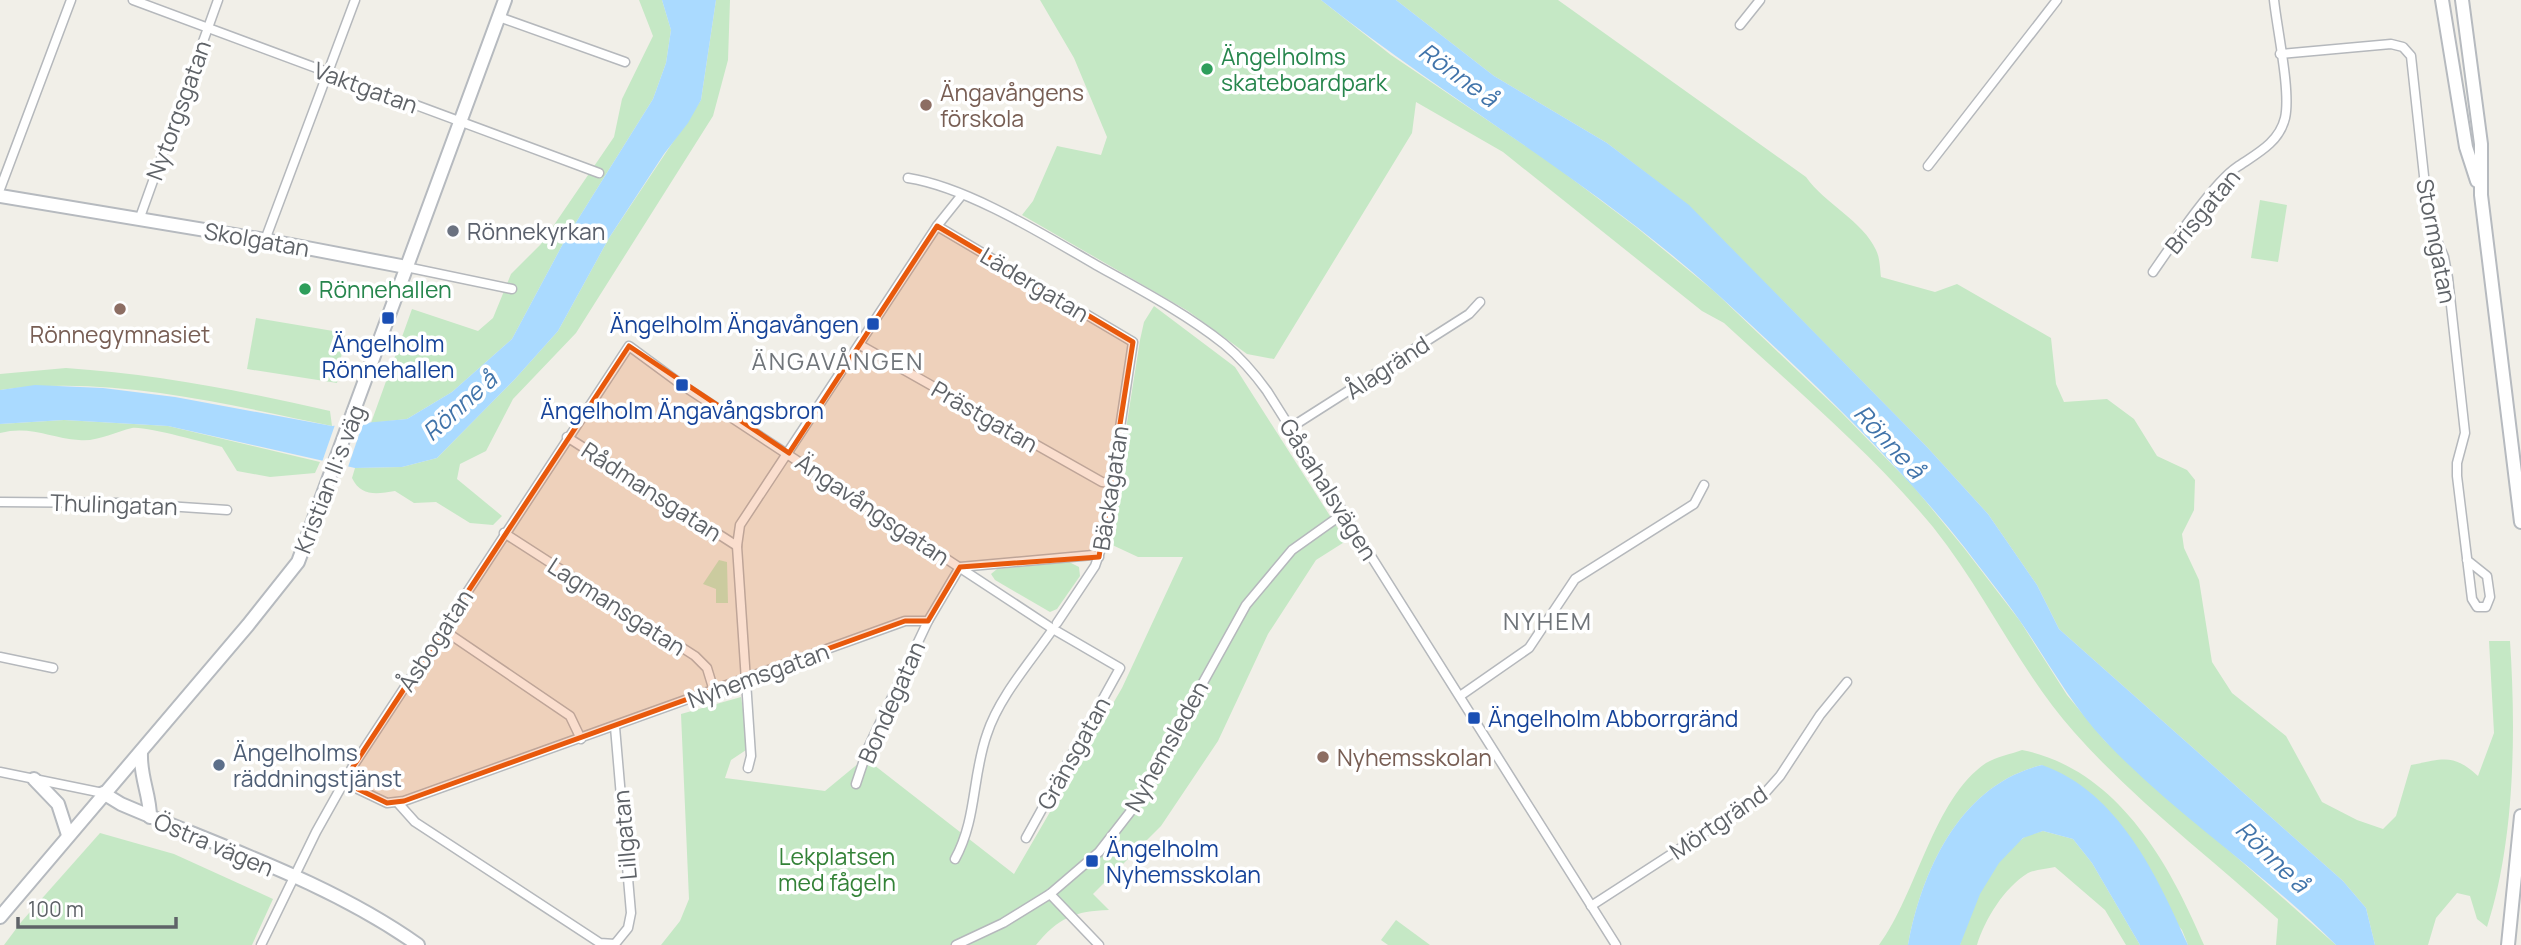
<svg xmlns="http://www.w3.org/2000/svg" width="2521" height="945" font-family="Manrope,sans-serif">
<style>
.green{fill:#c5e8c5}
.water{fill:#aadaff}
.pier{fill:#f1efe8}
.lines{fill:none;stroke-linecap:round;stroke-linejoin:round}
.street-casing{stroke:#b5b8bc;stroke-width:11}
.secondary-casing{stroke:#b6babf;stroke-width:16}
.street{stroke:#fff;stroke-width:8}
.secondary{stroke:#fff;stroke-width:12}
.marked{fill:#e8590c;fill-opacity:0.2;stroke:#e8590c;stroke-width:5;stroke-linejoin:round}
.leisure-dot{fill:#2e9e5b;stroke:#fff;stroke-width:2.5}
.education-dot{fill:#8d6e63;stroke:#fff;stroke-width:2.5}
.worship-dot{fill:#6b7280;stroke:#fff;stroke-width:2.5}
.transit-dot{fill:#1a4fb4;stroke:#fff;stroke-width:2.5}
.service-dot{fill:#5c6f8a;stroke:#fff;stroke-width:2.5}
.labels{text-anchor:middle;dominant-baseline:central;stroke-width:7;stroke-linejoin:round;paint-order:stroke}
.leisure-label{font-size:23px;fill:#27864d;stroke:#fff;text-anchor:start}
.street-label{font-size:23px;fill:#5f6368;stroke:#fff}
.education-label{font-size:23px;fill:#785e54;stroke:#fff;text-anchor:start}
.worship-label{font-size:23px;fill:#5b616d;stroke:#fff;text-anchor:start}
.transit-label{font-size:23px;fill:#164399;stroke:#fff}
.service-label{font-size:23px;fill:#4e5e75;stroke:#fff;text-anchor:start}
.park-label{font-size:23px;fill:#348238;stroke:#fff}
.water-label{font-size:24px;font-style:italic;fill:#4174aa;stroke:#fff}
.neighbourhood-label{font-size:24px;letter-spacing:2px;fill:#70757a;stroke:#fff}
</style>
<rect width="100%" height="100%" fill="#f1efe8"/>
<g class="green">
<polygon points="639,0 662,0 671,30 666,63 653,99 565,240 512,339 452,392 407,419 371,423 412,309 478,331 493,318 511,274 541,244 614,137 622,99 653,36"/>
<path d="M716 0H730L728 60 713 116 576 333 513 399 486 451 460 464 457 479 502 516 493 525 470 523 436 502 414 503 395 491C377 494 361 497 352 478L355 468 402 467 437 458 515 379 558 331 609 238 701 100Z"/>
<path d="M1040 0H1321L1391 55 1551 163 1636 227 1714 291 1841 412 1914 487 1964 548 2020 621 2067 695 2105 741 2336 945H2276L2278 919C2210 857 2135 801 2074 732 2019 670 1985 592 1933 527 1871 452 1795 389 1724 323L1702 311 1503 152 1416 102 1412 133 1274 359 1247 354 1188 311 1022 215 1033 201 1057 146 1101 155 1107 137 1074 58Z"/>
<path d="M1396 0H1558L1806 177C1825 204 1863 221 1876 250 1880 258 1880 269 1881 277L1935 292 1957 284 2051 338 2056 384 2064 402 2107 399 2134 419 2157 456 2187 470 2195 480 2194 510 2182 534 2184 548 2199 580 2212 662 2232 693 2286 736 2322 802 2357 820 2383 829 2396 816 2411 765C2443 759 2453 753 2478 776L2494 733 2489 641H2510C2516 731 2515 841 2487 927L2477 919 2470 896 2457 893 2436 918 2428 945H2375L2366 908 2343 881 2059 629 2037 585 1988 514 1927 447 1689 206 1607 143 1494 76Z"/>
<polygon points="2260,200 2287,205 2278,262 2251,258"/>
<path d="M1154 306 1235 367 1346 541 1316 560 1268 634 1218 741 1161 826 1093 894 1109 910C1075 911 1058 918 1036 945H661L680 921 689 899 681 714 741 697 749 748 731 760 725 778 825 791 865 758 1014 874 1122 688 1183 557H1138L1108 543 1140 340 1144 322Z"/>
<polygon points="256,318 345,333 337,383 247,369"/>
<path d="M66 368C156 374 242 391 330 411L332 426C225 404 110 375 0 390V374Z"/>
<path d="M64 420 168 426 320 462 315 473 270 477 237 471 222 447C205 443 146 426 132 428 115 432 97 442 79 440 50 438 30 425 0 433V424Z"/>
<polygon points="719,560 727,562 728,603 716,603 716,589 703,584"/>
<polygon points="1069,562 1079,567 1080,576 1057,609 1050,612 995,580 991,574 997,569"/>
<path d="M2022 750C2117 769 2169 862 2204 945H2188L2182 930 2042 765C1961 784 1922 869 1908 945H1879C1917 894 1933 799 1986 763 1996 757 2011 754 2022 750Z"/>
<path d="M2043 831 2073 839 2092 863 2140 945H2126L2105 910 2055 867C2047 869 2036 869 2028 873 2004 888 1985 919 1977 945H1960C1968 910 1992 860 2022 839 2027 835 2036 833 2043 831Z"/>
<polygon points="100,833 174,854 273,899 252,945 4,945 22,921"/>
<polygon points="1396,920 1430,945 1388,945 1381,940"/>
</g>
<g class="water">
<polygon points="662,0 716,0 701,100 688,123 664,154 609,238 558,331 515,379 437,458 402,467 355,468 168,426 64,420 0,424 0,390 35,385 103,388 175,397 332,426 407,419 452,392 512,339 565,240 653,99 666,63 671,30"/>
<path d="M1321 0H1396L1494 76 1607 143 1689 205 1927 447 1988 514 2037 585 2059 629 2343 881 2366 908 2375 945H2336C2264 872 2176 816 2105 741 2071 705 2048 661 2020 621 2003 596 1983 572 1965 548 1891 455 1803 372 1715 292 1593 182 1449 101 1321 0Z"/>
<path d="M2042 765C2119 792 2157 876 2188 945H2140L2092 863 2073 839 2043 831 2023 838 1999 863 1980 894 1960 945H1908C1922 869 1961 784 2042 765Z"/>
</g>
<polygon class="pier" points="364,420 347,470 321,465 336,422"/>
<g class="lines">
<g class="street-casing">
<g id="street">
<polyline points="133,0 599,173"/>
<polyline points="499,17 625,62"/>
<polyline points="1740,25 1760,0"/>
<polyline points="2280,54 2391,44 2403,47 2411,56 2429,222 2444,257 2448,278 2465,433 2457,463 2457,476 2472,599 2477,607 2486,607 2490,597 2487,576 2467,560"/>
<polyline points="1928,166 2057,0"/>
<path d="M908 178C967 187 1044 235 1096 265 1139 289 1185 313 1224 344 1241 358 1254 373 1267 391L1616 945"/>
<polyline points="0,189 71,0"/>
<polyline points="139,220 218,0"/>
<polyline points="937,226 1133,342 1102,546 1095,566 1057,623"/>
<polyline points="265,240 355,0"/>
<polyline points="406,267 512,289"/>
<path d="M2153 272C2171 246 2213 183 2237 167 2256 154 2279 143 2285 118 2291 92 2277 29 2274 0"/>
<polyline points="860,345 1102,482 1111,483"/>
<polyline points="1290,428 1469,314 1480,302"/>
<polyline points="567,437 737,546"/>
<polyline points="0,502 121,503 227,510"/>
<polyline points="504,533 695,656 707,668 714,691"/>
<polyline points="442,629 570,716 581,739"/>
<polyline points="0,657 53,668"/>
<polyline points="1460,696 1529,648 1575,579 1694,504 1704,485"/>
<polyline points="748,768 751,756 737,546 740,525 937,226 961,196"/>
<polyline points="0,772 103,793"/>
<polyline points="343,782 387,803 404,801 905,621 928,621 960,567 1093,555 1099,557"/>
<polyline points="856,784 868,748 928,621"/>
<polyline points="398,803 415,822 600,943 615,944 628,928 631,913 615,727"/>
<path d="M955 859C977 819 972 776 987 734 999 697 1031 661 1053 629"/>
<polyline points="1050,894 1099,945"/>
<polyline points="1591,906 1764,794 1780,776 1820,715 1847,682"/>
<polyline points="261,945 316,832 353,766 629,346 682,385 1053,629 1120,668 1026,838"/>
<polyline points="956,945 1003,923 1050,894 1099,852 1134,807 1246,605 1292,550 1344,513"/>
</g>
</g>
<g class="secondary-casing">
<g id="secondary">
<polyline points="2442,0 2466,147 2477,181"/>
<polyline points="2462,0 2481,144 2481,195 2521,522"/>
<polyline points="0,196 265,240 406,267"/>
<path d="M141 753C140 778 150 794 150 817"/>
<polyline points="34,779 58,804 68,835"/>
<path d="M103 793 121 804C221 847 329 882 418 945"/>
<polyline points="0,917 248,625 298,562 505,0"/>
<polyline points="2508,945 2521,816"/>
</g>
</g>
<use href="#street" class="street"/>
<use href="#secondary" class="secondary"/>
</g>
<path class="marked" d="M937 226 1133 342 1099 557 960 567 928 621H905L404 801 387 803 343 782 629 346 789 453Z"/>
<g class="leisure-dot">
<circle cx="1207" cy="69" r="7"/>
<circle cx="305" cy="289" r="7"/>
</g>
<g class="education-dot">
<circle cx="926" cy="105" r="7"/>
<circle cx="120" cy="309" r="7"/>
<circle cx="1323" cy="757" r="7"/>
</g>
<circle class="worship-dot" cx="453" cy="231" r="7"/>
<g class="transit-dot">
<rect x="381" y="311" width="14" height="14" rx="3.5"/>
<rect x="866" y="317" width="14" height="14" rx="3.5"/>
<rect x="675" y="378" width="14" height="14" rx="3.5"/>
<rect x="1467" y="711" width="14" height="14" rx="3.5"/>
<rect x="1085" y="854" width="14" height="14" rx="3.5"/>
</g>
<circle class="service-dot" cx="219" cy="765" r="7"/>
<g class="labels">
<g class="leisure-label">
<text x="1221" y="56">Ängelholms<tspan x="1221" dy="26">skateboardpark</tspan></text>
<text x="319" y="289">Rönnehallen</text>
</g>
<g class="street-label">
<text transform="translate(366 87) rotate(20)">Vaktgatan</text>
<text transform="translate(178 110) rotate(-70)">Nytorgsgatan</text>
<text transform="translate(2202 211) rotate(-50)">Brisgatan</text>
<text transform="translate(257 239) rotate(10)">Skolgatan</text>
<text transform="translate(2437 241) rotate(79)">Stormgatan</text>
<text transform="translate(1035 284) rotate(31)">Lädergatan</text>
<text transform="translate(1387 367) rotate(-33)">Ålagränd</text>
<text transform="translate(985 416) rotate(30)">Prästgatan</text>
<text transform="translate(329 479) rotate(-69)">Kristian II:s väg</text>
<text transform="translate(1110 488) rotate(-81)">Bäckagatan</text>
<text transform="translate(1329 489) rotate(58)">Gåsahalsvägen</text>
<text transform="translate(652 491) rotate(33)">Rådmansgatan</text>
<text transform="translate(114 504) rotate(2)">Thulingatan</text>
<text transform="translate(873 509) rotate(34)">Ängavångsgatan</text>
<text transform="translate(617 606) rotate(33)">Lagmansgatan</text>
<text transform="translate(435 640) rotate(-57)">Åsbogatan</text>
<text transform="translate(758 675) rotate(-20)">Nyhemsgatan</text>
<text transform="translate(891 702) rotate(-66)">Bondegatan</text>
<text transform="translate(1166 746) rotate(-61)">Nyhemsleden</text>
<text transform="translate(1073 753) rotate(-61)">Gränsgatan</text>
<text transform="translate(1718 822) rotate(-34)">Mörtgränd</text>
<text transform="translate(624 835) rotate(-95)">Lillgatan</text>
<text transform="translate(214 844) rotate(23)">Östra vägen</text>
</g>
<g class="education-label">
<text x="940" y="92">Ängavångens<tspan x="940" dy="26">förskola</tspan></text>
<text x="120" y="334" text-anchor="middle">Rönnegymnasiet</text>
<text x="1337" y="757">Nyhemsskolan</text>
</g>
<g class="worship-label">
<text x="467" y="231">Rönnekyrkan</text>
</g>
<g class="transit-label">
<text x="859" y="324" text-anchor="end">Ängelholm Ängavången</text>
<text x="388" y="343">Ängelholm<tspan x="388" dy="26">Rönnehallen</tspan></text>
<text x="682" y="410">Ängelholm Ängavångsbron</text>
<text x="1488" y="718" text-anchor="start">Ängelholm Abborrgränd</text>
<text x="1106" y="848" text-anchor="start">Ängelholm<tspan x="1106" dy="26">Nyhemsskolan</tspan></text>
</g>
<g class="service-label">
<text x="233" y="752">Ängelholms<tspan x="233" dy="26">räddningstjänst</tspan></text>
</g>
<g class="park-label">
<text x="837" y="856">Lekplatsen<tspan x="837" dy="26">med fågeln</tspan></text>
</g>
<g class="water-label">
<text transform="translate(1459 74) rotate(36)">Rönne å</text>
<text transform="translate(459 405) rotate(-42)">Rönne å</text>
<text transform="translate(1890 441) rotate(47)">Rönne å</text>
<text transform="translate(2273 856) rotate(44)">Rönne å</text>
</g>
<g class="neighbourhood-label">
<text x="838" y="360">ÄNGAVÅNGEN</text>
<text x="1548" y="620">NYHEM</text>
</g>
</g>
<path d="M18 917v10h158v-10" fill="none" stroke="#5f6368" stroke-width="3.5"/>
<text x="28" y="917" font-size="21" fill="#5f6368" stroke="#ffffff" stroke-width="5" paint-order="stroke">100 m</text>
</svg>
